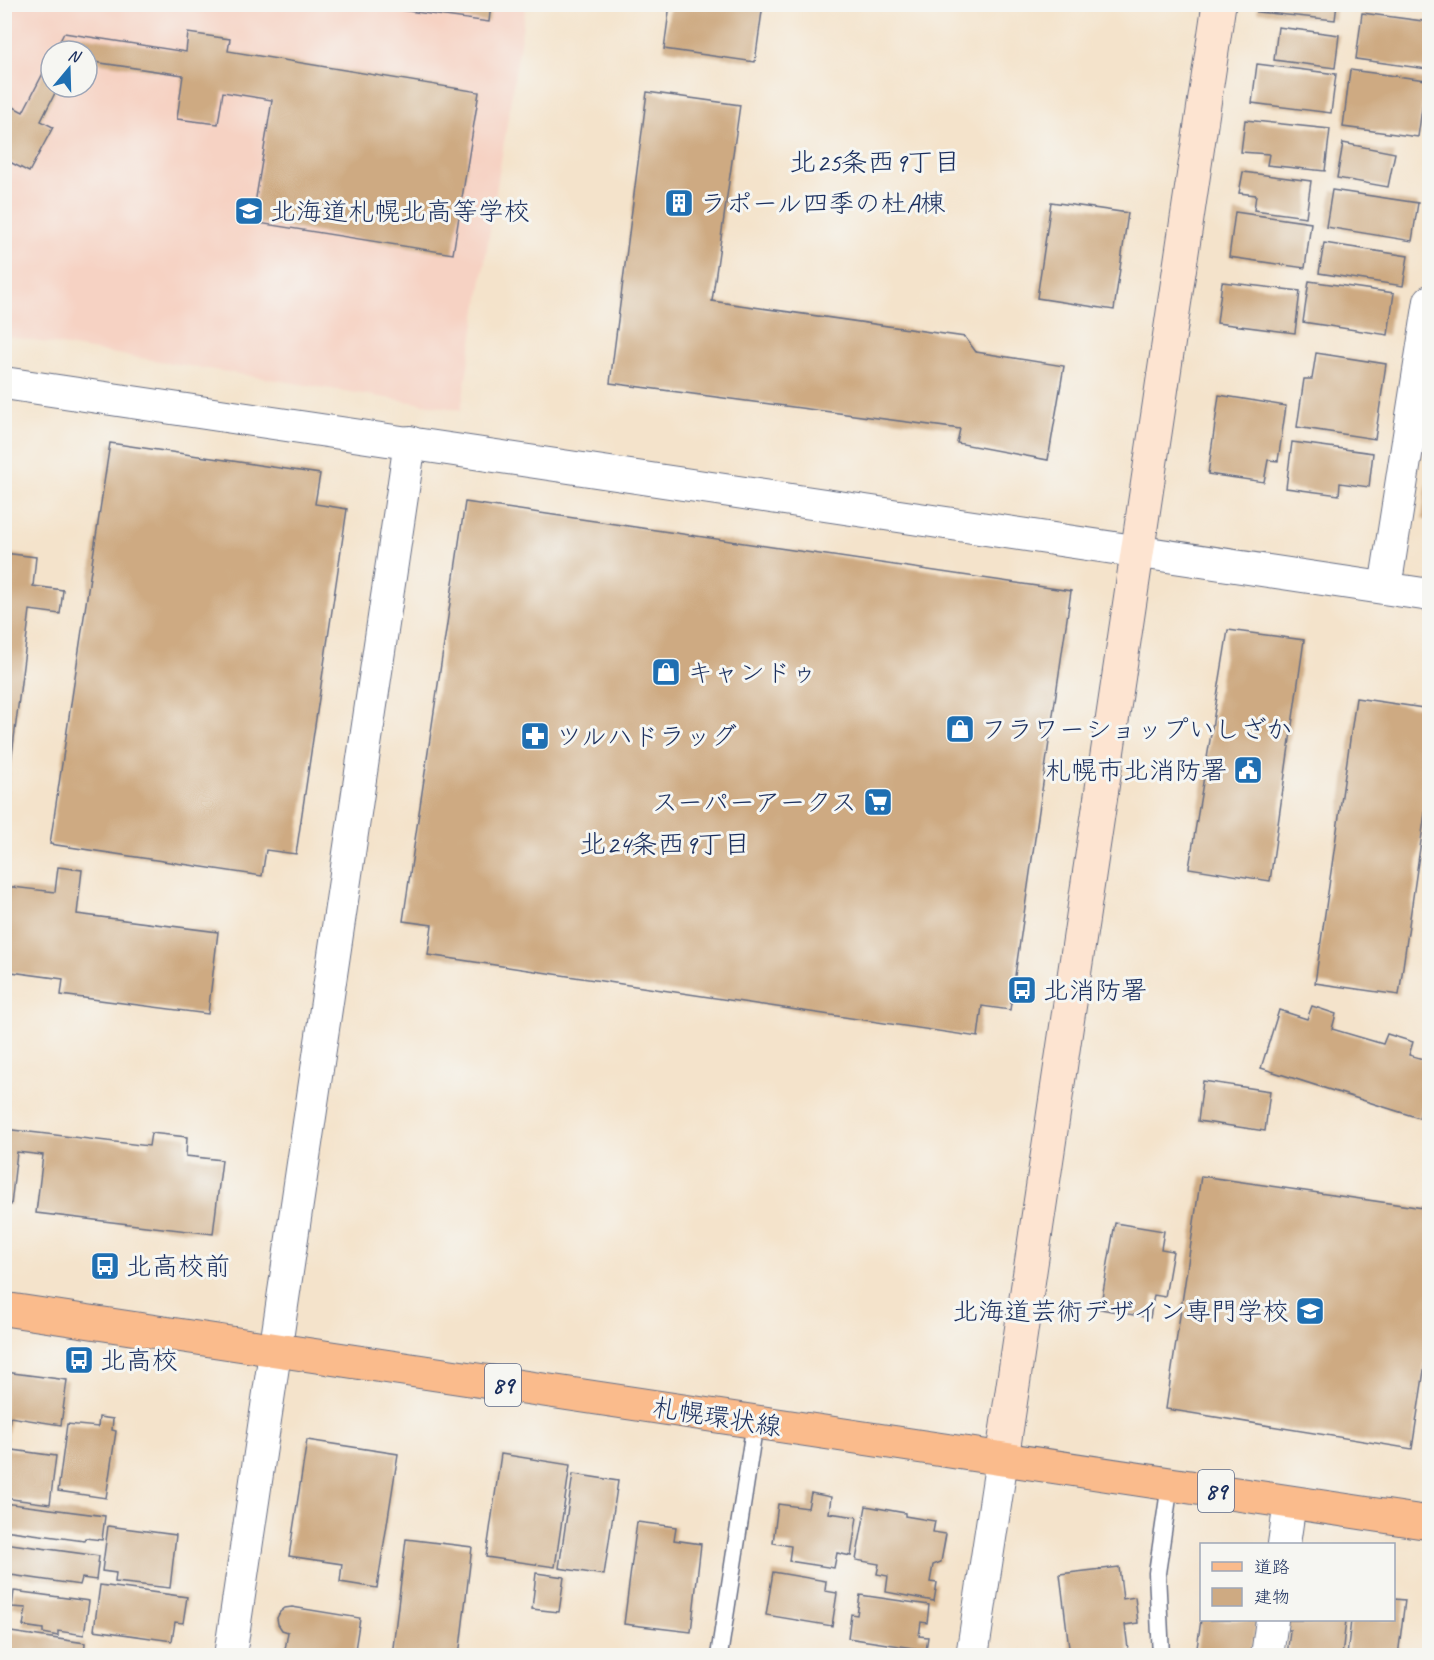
<svg xmlns="http://www.w3.org/2000/svg" width="1434" height="1660" font-family="Caveat,'Klee One',sans-serif">
<style>
.built{fill:#f6d2c3;fill-rule:evenodd}
.building{fill:#ceaa82}
.lines{fill:none;stroke-linecap:round;stroke-linejoin:round}
.lane-casing{stroke:#676e84;stroke-width:19}
.street-casing{stroke:#676e84;stroke-width:34}
.secondary-casing{stroke:#676e84;stroke-width:35}
.primary-casing{stroke:#676e84;stroke-width:35}
.lane{stroke:#fff;stroke-width:16}
.street{stroke:#fff;stroke-width:32}
.secondary{stroke:#fde4d1;stroke-width:33}
.primary{stroke:#fabb8c;stroke-width:33}
.labels{text-anchor:middle;dominant-baseline:central;stroke-width:6;stroke-linejoin:round;paint-order:stroke}
.shield{fill:#f6f6f2;stroke:#5d6b8a;stroke-width:1.5}
.shield-label{font-size:24px;font-weight:bold;fill:#1b2f5e}
.poi-label{font-size:26px;fill:#1b2f5e;stroke:#f6f6f2;text-anchor:start}
.street-label{font-size:26px;fill:#1b2f5e;stroke:#f6f6f2}
.neighbourhood-label{font-size:27px;fill:#1b2f5e;stroke:#f6f6f2}
</style>
<rect width="100%" height="100%" fill="#f6f6f2"/>
<filter id="ink" filterUnits="userSpaceOnUse"><feTurbulence type="fractalNoise" baseFrequency=".0167" numOctaves="2"/><feDisplacementMap in="SourceGraphic" scale="12" xChannelSelector="R" yChannelSelector="G"/><feConvolveMatrix kernelMatrix="1 2 1 2 8 2 1 2 1" color-interpolation-filters="sRGB"/></filter>
<filter id="wash" filterUnits="userSpaceOnUse"><feTurbulence type="fractalNoise" baseFrequency=".008" numOctaves="4" result="noise"/><feDisplacementMap in="SourceGraphic" scale="24" xChannelSelector="R" yChannelSelector="G"/><feGaussianBlur stdDeviation="1.35" result="paint"/><feColorMatrix in="noise" values="0 0 0 0 0 0 0 0 0 0 0 0 0 0 0 0 0 1.4 0 .05"/><feComposite in="paint" operator="in"/></filter>
<g filter="url(#wash)">
<rect width="100%" height="100%" fill="#f4e3cb"/>
<path class="built" d="M4 5H526L461 410 5 336ZM51 51H87V87H51Z"/>
<g id="blocks">
<g class="building">
<polygon points="371,4 491,4 489,22 371,6"/>
<polygon points="670,4 763,4 755,62 664,49"/>
<polygon points="1258,4 1337,4 1335,20 1257,12"/>
<polygon points="1362,13 1430,22 1430,55 1427,69 1356,59"/>
<polygon points="1278,27 1339,35 1335,68 1274,60"/>
<polygon points="64,33 186,52 188,33 230,39 228,51 479,92 453,254 252,222 272,100 223,92 218,124 177,119 183,75 87,61 87,51 55,51"/>
<polygon points="51,58 51,87 58,87 41,121 53,127 29,172 4,159 4,102 23,112"/>
<polygon points="1257,64 1336,74 1331,113 1252,103"/>
<polygon points="1350,70 1426,80 1418,137 1343,127"/>
<polygon points="647,92 740,105 712,301 965,337 976,352 1064,366 1048,460 957,443 960,429 610,383"/>
<polygon points="1245,120 1330,129 1325,171 1267,165 1269,154 1241,152"/>
<polygon points="1343,143 1395,153 1388,187 1337,178"/>
<polygon points="1243,172 1311,181 1306,217 1254,210 1256,195 1239,193"/>
<polygon points="1332,190 1418,203 1412,241 1326,227"/>
<polygon points="1051,202 1128,213 1114,310 1037,298"/>
<polygon points="1235,212 1311,223 1305,268 1229,257"/>
<polygon points="1324,243 1408,256 1403,286 1319,273"/>
<polygon points="1309,281 1394,293 1388,335 1303,322"/>
<polygon points="1222,282 1300,291 1295,333 1217,323"/>
<polygon points="1316,353 1386,364 1375,439 1297,427 1304,379 1312,379"/>
<polygon points="1219,395 1286,406 1278,461 1268,460 1264,482 1208,474"/>
<polygon points="1292,442 1373,453 1369,487 1340,483 1339,495 1286,488"/>
<polygon points="110,443 320,474 315,504 347,509 296,854 266,850 262,876 50,844"/>
<polygon points="1428,477 1430,477 1430,520 1422,519"/>
<polygon points="465,502 1071,591 1010,1010 982,1006 978,1037 428,955 432,925 403,921"/>
<polygon points="4,553 36,557 33,586 63,590 60,614 30,610 6,803 4,803"/>
<polygon points="1228,630 1304,640 1270,881 1189,868"/>
<polygon points="1356,698 1430,709 1430,778 1399,995 1315,983"/>
<polygon points="58,867 82,870 77,914 218,932 208,1014 61,995 63,979 4,971 4,886 55,892"/>
<polygon points="1312,1006 1336,1014 1332,1029 1383,1044 1387,1034 1413,1042 1409,1055 1430,1061 1430,1086 1419,1118 1261,1068 1279,1010 1307,1019"/>
<polygon points="1203,1081 1270,1091 1265,1131 1198,1121"/>
<polygon points="4,1129 149,1146 151,1133 187,1137 186,1156 222,1160 213,1234 36,1213 43,1155 17,1152 11,1205 4,1204"/>
<polygon points="1201,1176 1430,1209 1430,1331 1412,1449 1166,1409"/>
<polygon points="1115,1223 1164,1231 1161,1249 1173,1251 1165,1297 1154,1295 1150,1318 1100,1309"/>
<polygon points="5,1372 67,1380 61,1425 10,1417 6,1449 56,1456 50,1504 4,1498"/>
<polygon points="99,1417 113,1419 112,1430 116,1431 106,1498 58,1491 67,1424 98,1427"/>
<polygon points="307,1440 398,1454 377,1588 340,1582 342,1564 289,1556"/>
<polygon points="501,1454 570,1465 555,1567 486,1557"/>
<polygon points="573,1474 618,1481 604,1575 559,1568"/>
<polygon points="811,1493 831,1497 829,1513 857,1517 851,1556 837,1553 834,1568 789,1561 791,1546 773,1543 778,1504 808,1508"/>
<polygon points="4,1503 105,1516 102,1540 85,1538 84,1541 4,1530"/>
<polygon points="866,1506 905,1513 905,1516 935,1521 933,1532 946,1534 941,1562 933,1565 930,1582 937,1583 934,1601 886,1592 888,1576 877,1574 879,1564 856,1560"/>
<polygon points="637,1522 676,1527 674,1540 701,1544 691,1632 624,1624"/>
<polygon points="108,1526 176,1535 170,1588 115,1582 116,1573 102,1571"/>
<polygon points="406,1539 472,1547 459,1656 392,1656"/>
<polygon points="4,1543 99,1556 96,1580 82,1578 80,1585 4,1574"/>
<polygon points="1119,1567 1123,1599 1135,1597 1138,1623 1125,1625 1129,1656 1070,1656 1060,1574"/>
<polygon points="773,1572 826,1581 825,1591 837,1593 832,1626 766,1615"/>
<polygon points="536,1573 564,1577 559,1612 532,1609"/>
<polygon points="100,1585 187,1597 183,1623 175,1622 172,1641 94,1630"/>
<polygon points="14,1591 89,1601 84,1635 58,1631 58,1636 43,1633 43,1629 23,1626 26,1608 12,1607"/>
<polygon points="860,1595 929,1605 927,1623 921,1622 919,1636 928,1637 926,1650 848,1638 851,1614 857,1615"/>
<polygon points="1394,1599 1405,1600 1398,1656 1347,1656 1351,1620 1394,1620"/>
<polygon points="292,1607 360,1618 354,1656 284,1656 288,1632 282,1630 278,1624 277,1618 280,1612 285,1608"/>
<polygon points="1201,1620 1256,1620 1251,1656 1196,1655"/>
<polygon points="1285,1620 1346,1620 1342,1656 1287,1656 1290,1630 1284,1630"/>
<polygon points="4,1631 85,1643 84,1656 4,1656"/>
<polygon points="1428,1633 1430,1633 1430,1656 1425,1656"/>
</g>
</g>
</g>
<g filter="url(#ink)">
<use href="#blocks" fill-opacity="0" stroke="#676e84" stroke-width="1.5"/>
<g class="lines">
<g class="lane-casing">
<g id="lane">
<polyline points="719,1656 755,1422"/>
<polyline points="1161,1656 1157,1573 1170,1484"/>
</g>
</g>
<g class="street-casing">
<g id="street">
<polyline points="4,383 1430,595"/>
<polyline points="1385,588 1430,301"/>
<polyline points="1284,1544 1290,1502"/>
<polyline points="230,1656 410,442"/>
<polyline points="972,1656 1002,1459"/>
<polyline points="1267,1656 1272,1620"/>
</g>
</g>
<g class="secondary-casing">
<polyline id="secondary" points="1002,1459 1219,4"/>
</g>
<g class="primary-casing">
<polyline id="primary" points="4,1309 1430,1523"/>
</g>
<use href="#lane" class="lane"/>
<use href="#street" class="street"/>
<use href="#secondary" class="secondary"/>
<use href="#primary" class="primary"/>
</g>
</g>
<defs>
<g id="building-square" transform="scale(1.5)"><rect x="-9" y="-9" width="18" height="18" rx="4" fill="#1f6fb2" stroke="#f6f6f2"/><path d="M-4-6H4V6H1V3H-1V6H-4ZM-2.5-4.3h1.7v1.8h-1.7ZM.8-4.3h1.7v1.8H.8ZM-2.5-1h1.7V.8h-1.7ZM.8-1h1.7V.8H.8Z" fill="#fff"/></g>
<g id="school-square" transform="scale(1.5)"><rect x="-9" y="-9" width="18" height="18" rx="4" fill="#1f6fb2" stroke="#f6f6f2"/><path d="M0-5L7-2L0 1L-7-2ZM-4 1L0 2.5L4 1V4Q0 6-4 4Z" fill="#fff"/></g>
<g id="shop-square" transform="scale(1.5)"><rect x="-9" y="-9" width="18" height="18" rx="4" fill="#1f6fb2" stroke="#f6f6f2"/><path d="M-5-2.5h2.3a2.7 3.5 0 0 1 5.4 0H5L5.5 6h-11ZM-1.5-2.5h3a1.5 2.3 0 0 0-3 0Z" fill="#fff"/></g>
<g id="pharmacy-square" transform="scale(1.5)"><rect x="-9" y="-9" width="18" height="18" rx="4" fill="#1f6fb2" stroke="#f6f6f2"/><path d="M-2-6h4v4h4v4h-4v4h-4v-4h-4v-4h4Z" fill="#fff"/></g>
<g id="civic-square" transform="scale(1.5)"><rect x="-9" y="-9" width="18" height="18" rx="4" fill="#1f6fb2" stroke="#f6f6f2"/><path d="M-.6-6.5H3V-4.5H.6V-3L4-1V1h2V6H-6V1h2V-1L-.6-3ZM-1.2 2.5V6h2.4V2.5Z" fill="#fff"/></g>
<g id="supermarket-square" transform="scale(1.5)"><rect x="-9" y="-9" width="18" height="18" rx="4" fill="#1f6fb2" stroke="#f6f6f2"/><path d="M-6-5.5h2.5l.6 2H6L4.5 2H-2.5L-4.4-4H-6ZM-1.5 3.2a1.3 1.3 0 1 0 .1 0ZM3 3.2a1.3 1.3 0 1 0 .1 0Z" fill="#fff"/></g>
<g id="bus-square" transform="scale(1.5)"><rect x="-9" y="-9" width="18" height="18" rx="4" fill="#1f6fb2" stroke="#f6f6f2"/><path d="M-5-6H5V4H4V6H2V4H-2V6H-4V4H-5ZM-3.5-4V0h7V-4ZM-3.5 1.2v1.5H-2V1.2ZM2 1.2v1.5H3.5V1.2Z" fill="#fff"/></g>
<g id="university-square" transform="scale(1.5)"><rect x="-9" y="-9" width="18" height="18" rx="4" fill="#1f6fb2" stroke="#f6f6f2"/><path d="M0-5L7-2L0 1L-7-2ZM-4 1L0 2.5L4 1V4Q0 6-4 4Z" fill="#fff"/></g>
</defs>
<g fill-rule="evenodd">
<use href="#building-square" x="679" y="203"/>
<use href="#school-square" x="249" y="211"/>
<use href="#shop-square" x="666" y="672"/>
<use href="#shop-square" x="960" y="729"/>
<use href="#pharmacy-square" x="535" y="736"/>
<use href="#civic-square" x="1248" y="770"/>
<use href="#supermarket-square" x="878" y="802"/>
<use href="#bus-square" x="1022" y="990"/>
<use href="#bus-square" x="105" y="1266"/>
<use href="#university-square" x="1310" y="1311"/>
<use href="#bus-square" x="79" y="1360"/>
</g>
<g class="labels">
<g class="shield">
<rect x="485" y="1364" width="36" height="42" rx="4.5"/>
<rect x="1198" y="1470" width="36" height="42" rx="4.5"/>
</g>
<g class="shield-label">
<text x="503" y="1385">89</text>
<text x="1216" y="1491">89</text>
</g>
<g class="poi-label">
<text x="700" y="203">ラポール四季の杜A棟</text>
<text x="270" y="211">北海道札幌北高等学校</text>
<text x="687" y="672">キャンドゥ</text>
<text x="981" y="729">フラワーショップいしざか</text>
<text x="556" y="736">ツルハドラッグ</text>
<text x="1227" y="770" text-anchor="end">札幌市北消防署</text>
<text x="857" y="802" text-anchor="end">スーパーアークス</text>
<text x="1043" y="990">北消防署</text>
<text x="126" y="1266">北高校前</text>
<text x="1289" y="1311" text-anchor="end">北海道芸術デザイン専門学校</text>
<text x="100" y="1360">北高校</text>
</g>
<g class="street-label">
<text transform="translate(717 1417) rotate(9)">札幌環状線</text>
</g>
<g class="neighbourhood-label">
<text x="875" y="162">北25条西9丁目</text>
<text x="665" y="844">北24条西9丁目</text>
</g>
</g>
<rect width="1434" height="1660" fill="none" stroke="#f6f6f2" stroke-width="24"/>
<rect x="1200" y="1543" width="195" height="78" fill="#f6f6f2" stroke="#9ea6b7" stroke-width="1.5"/>
<rect x="1212" y="1562" width="30" height="9" fill="#fabb8c" stroke="#9ea6b7" stroke-width="1.5"/>
<text x="1254" y="1573" font-size="18" fill="#1b2f5e">道路</text>
<rect x="1212" y="1588" width="30" height="18" fill="#ceaa82" stroke="#9ea6b7" stroke-width="1.5"/>
<text x="1254" y="1603" font-size="18" fill="#1b2f5e">建物</text>
<g transform="translate(69 69) rotate(19)"><circle r="28" fill="#f6f6f2" stroke="#9ea6b7" stroke-width="1.5"/>
<path d="M0-4.5L10 22L0 15L-10 22Z" fill="#1f6fb2"/>
<text y="-9" font-size="16" font-weight="bold" text-anchor="middle" fill="#1b2f5e">N</text>
</g>
</svg>
